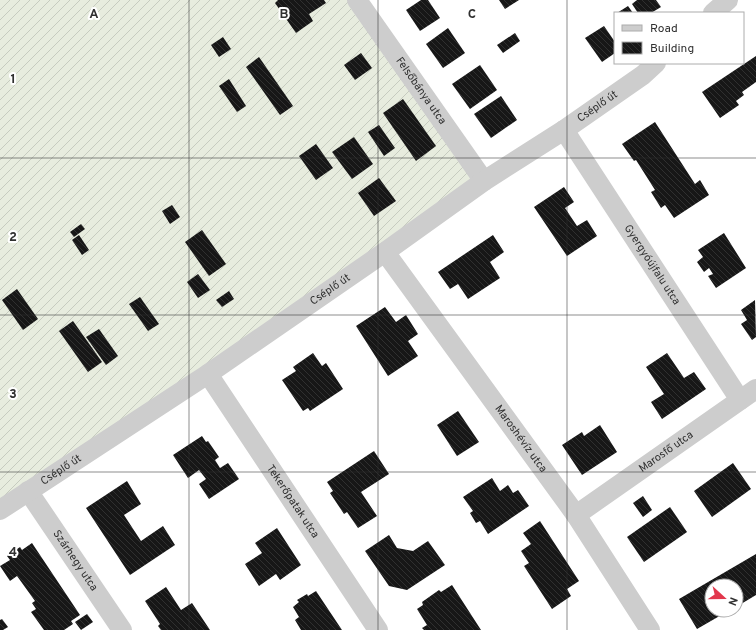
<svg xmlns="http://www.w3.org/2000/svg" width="756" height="630" font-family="Overpass,sans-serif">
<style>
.garden{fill:url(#garden-furrows)}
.building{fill:url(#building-back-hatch)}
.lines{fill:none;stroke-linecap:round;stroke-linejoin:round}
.street{stroke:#cdcdcd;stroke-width:20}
.grid{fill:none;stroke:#303030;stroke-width:1;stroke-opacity:0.55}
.labels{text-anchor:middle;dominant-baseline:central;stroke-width:4;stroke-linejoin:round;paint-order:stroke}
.street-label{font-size:11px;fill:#303030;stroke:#fff}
.grid-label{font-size:13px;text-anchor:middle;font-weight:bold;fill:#303030;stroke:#fff;stroke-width:4;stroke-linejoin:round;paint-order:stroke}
</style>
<defs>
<pattern id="garden-furrows" width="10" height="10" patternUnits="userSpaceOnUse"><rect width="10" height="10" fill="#e7ecde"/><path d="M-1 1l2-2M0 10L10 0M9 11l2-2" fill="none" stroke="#c6cbbf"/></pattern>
<pattern id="building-back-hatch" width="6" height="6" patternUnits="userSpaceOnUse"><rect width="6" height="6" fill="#171717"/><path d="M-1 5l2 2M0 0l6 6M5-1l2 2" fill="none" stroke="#303030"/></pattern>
</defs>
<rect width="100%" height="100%" fill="#fff"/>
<polygon class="garden" points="0,0 357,0 484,181 0,510"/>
<g class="building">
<polygon points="278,0 324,0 326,3 309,14 313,21 296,33 275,3"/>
<polygon points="421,0 428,0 440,18 420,31 406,10"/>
<polygon points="499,0 519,0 505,9"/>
<polygon points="637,0 656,0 661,7 651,13 638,13 632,4"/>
<polygon points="628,6 633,13 617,13"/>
<polygon points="604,26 615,42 615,53 602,62 585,38"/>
<polygon points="448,28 465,53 443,68 426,44"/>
<polygon points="515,33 520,41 503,53 497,45"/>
<polygon points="223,37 231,49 219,57 211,45"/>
<polygon points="361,53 372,68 355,80 344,65"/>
<polygon points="756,56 756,82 742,92 744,95 736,101 739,105 720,118 702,92"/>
<polygon points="259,57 293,106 280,115 246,67"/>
<polygon points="480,65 497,90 470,109 452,84"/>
<polygon points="229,79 246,106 237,112 219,86"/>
<polygon points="501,96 517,120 491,138 474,114"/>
<polygon points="403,99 436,146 416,161 383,113"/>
<polygon points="655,122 695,184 700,180 709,195 674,218 665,205 661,208 651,192 655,190 636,160 634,161 622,144"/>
<polygon points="379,125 395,148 384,156 368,132"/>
<polygon points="354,137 373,164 352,179 332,152"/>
<polygon points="316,144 333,168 316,180 299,156"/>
<polygon points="379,178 396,201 374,216 358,193"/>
<polygon points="564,187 574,202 565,208 577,226 587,220 597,236 567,256 534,207"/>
<polygon points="172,205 180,217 170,224 162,211"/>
<polygon points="81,224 85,229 74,237 70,232"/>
<polygon points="202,230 226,264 209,276 185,242"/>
<polygon points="724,233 746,268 716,288 708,276 713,274 709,268 704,272 697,262 703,257 698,250"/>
<polygon points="79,235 89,250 82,255 72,240"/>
<polygon points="493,235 504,252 490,262 500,278 468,299 458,284 450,289 438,272"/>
<polygon points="198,274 210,290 198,298 187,282"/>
<polygon points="17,289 38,319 23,330 2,300"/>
<polygon points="229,291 234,299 222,307 216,300"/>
<polygon points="140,297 159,324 148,331 129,304"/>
<polygon points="755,300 756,337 752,340 741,324 747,320 741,310"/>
<polygon points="385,307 396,322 406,315 418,334 408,341 418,356 388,376 356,326"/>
<polygon points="73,321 102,362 88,372 59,331"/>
<polygon points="99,329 118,356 106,365 86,337"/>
<polygon points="313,353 322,366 326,363 343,389 310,411 308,408 303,411 282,380 296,371 293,367"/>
<polygon points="667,353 684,378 694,372 706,389 662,419 651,402 664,394 646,367"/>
<polygon points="458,411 479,442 457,456 437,425"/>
<polygon points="600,425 617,452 582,475 562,445 582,432 584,436"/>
<polygon points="202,436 206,442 208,441 219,457 215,460 220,468 228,463 239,479 209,499 199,484 206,479 199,470 188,478 173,455"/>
<polygon points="374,451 389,474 361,492 377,516 358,528 347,512 344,514 330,493 333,491 327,482"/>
<polygon points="733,463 751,489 712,517 694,491"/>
<polygon points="492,478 500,491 508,485 513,493 518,490 529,506 488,534 480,521 476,523 470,513 473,511 463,497"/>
<polygon points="127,481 141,504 124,515 141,541 163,526 175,545 130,575 86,508"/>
<polygon points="643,496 652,510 643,517 633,503"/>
<polygon points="670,507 687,532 644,562 627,537"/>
<polygon points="540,521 579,581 567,589 571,596 552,609 524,566 529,563 521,551 531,544 523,533"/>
<polygon points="277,528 301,565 280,580 276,574 259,586 245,564 262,553 255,543"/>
<polygon points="389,535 397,548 413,551 428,541 445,565 407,590 389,586 365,551"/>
<polygon points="32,543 80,615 71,621 73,624 64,630 44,630 31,612 36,609 32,603 35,601 17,576 10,581 0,566 10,560 7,556 20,547 22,550"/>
<polygon points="756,554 756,595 736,607 736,586 712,586 712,610 730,610 697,629 679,599"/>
<polygon points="452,585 481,630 424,630 422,628 427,625 417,609 423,605 422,602 439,590 441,592"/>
<polygon points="166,587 181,610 192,603 210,630 161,630 158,626 160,624 145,601"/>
<polygon points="316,591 342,630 301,630 295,620 299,617 293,607 299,602 297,600 307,594 308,596"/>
<polygon points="87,614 93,622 81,630 75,622"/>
<polygon points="2,619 8,627 3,630 0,630 0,620"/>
</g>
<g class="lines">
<g class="street">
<path id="s1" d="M357 0 484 181"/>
<polyline points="713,13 728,0"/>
<path id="s2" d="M564 130 740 400"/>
<path id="s3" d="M385 252 576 515 650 630"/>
<path id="s4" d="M208 374 378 630"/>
<path id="s5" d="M28 491 122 630"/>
<path id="s6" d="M0 510 208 374 385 252 484 181 564 130 643 75 656 63"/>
<path id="s7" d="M576 515 756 389"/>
</g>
</g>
<path class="grid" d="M189 0V630M378 0V630M567 0V630M0 158H756M0 315H756M0 472H756"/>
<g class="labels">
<g class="street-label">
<text stroke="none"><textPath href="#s1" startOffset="111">Felsőbánya utca</textPath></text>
<text stroke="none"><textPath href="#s6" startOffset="721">Cséplő út</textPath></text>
<text stroke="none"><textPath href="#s2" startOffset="161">Gyergyóújfalu utca</textPath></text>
<text stroke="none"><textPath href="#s6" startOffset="397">Cséplő út</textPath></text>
<text stroke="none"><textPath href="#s3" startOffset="231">Maroshévíz utca</textPath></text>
<text stroke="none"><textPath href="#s7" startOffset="110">Marosfő utca</textPath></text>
<text stroke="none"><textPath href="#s6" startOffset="73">Cséplő út</textPath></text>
<text stroke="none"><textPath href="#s4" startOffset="153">Tekerőpatak utca</textPath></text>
<text stroke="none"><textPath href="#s5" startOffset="84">Szárhegy utca</textPath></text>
</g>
</g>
<g class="grid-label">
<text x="94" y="18">A</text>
<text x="284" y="18">B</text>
<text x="472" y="18">C</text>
<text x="13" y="83">1</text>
<text x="13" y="241">2</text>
<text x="13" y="398">3</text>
<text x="13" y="556">4</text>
</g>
<rect x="614" y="12" width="130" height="52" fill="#ffffff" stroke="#acacac"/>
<rect x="622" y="25" width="20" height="6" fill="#cdcdcd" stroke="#acacac"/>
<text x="650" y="32" font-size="12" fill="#303030">Road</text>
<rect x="622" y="42" width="20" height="12" fill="url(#building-back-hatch)" stroke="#acacac"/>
<text x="650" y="52" font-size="12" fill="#303030">Building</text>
<g transform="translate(724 598) rotate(111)"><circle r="19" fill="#ffffff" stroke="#acacac"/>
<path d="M0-3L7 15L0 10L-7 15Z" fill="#e2374c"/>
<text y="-6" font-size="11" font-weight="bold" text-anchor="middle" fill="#303030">N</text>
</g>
</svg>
